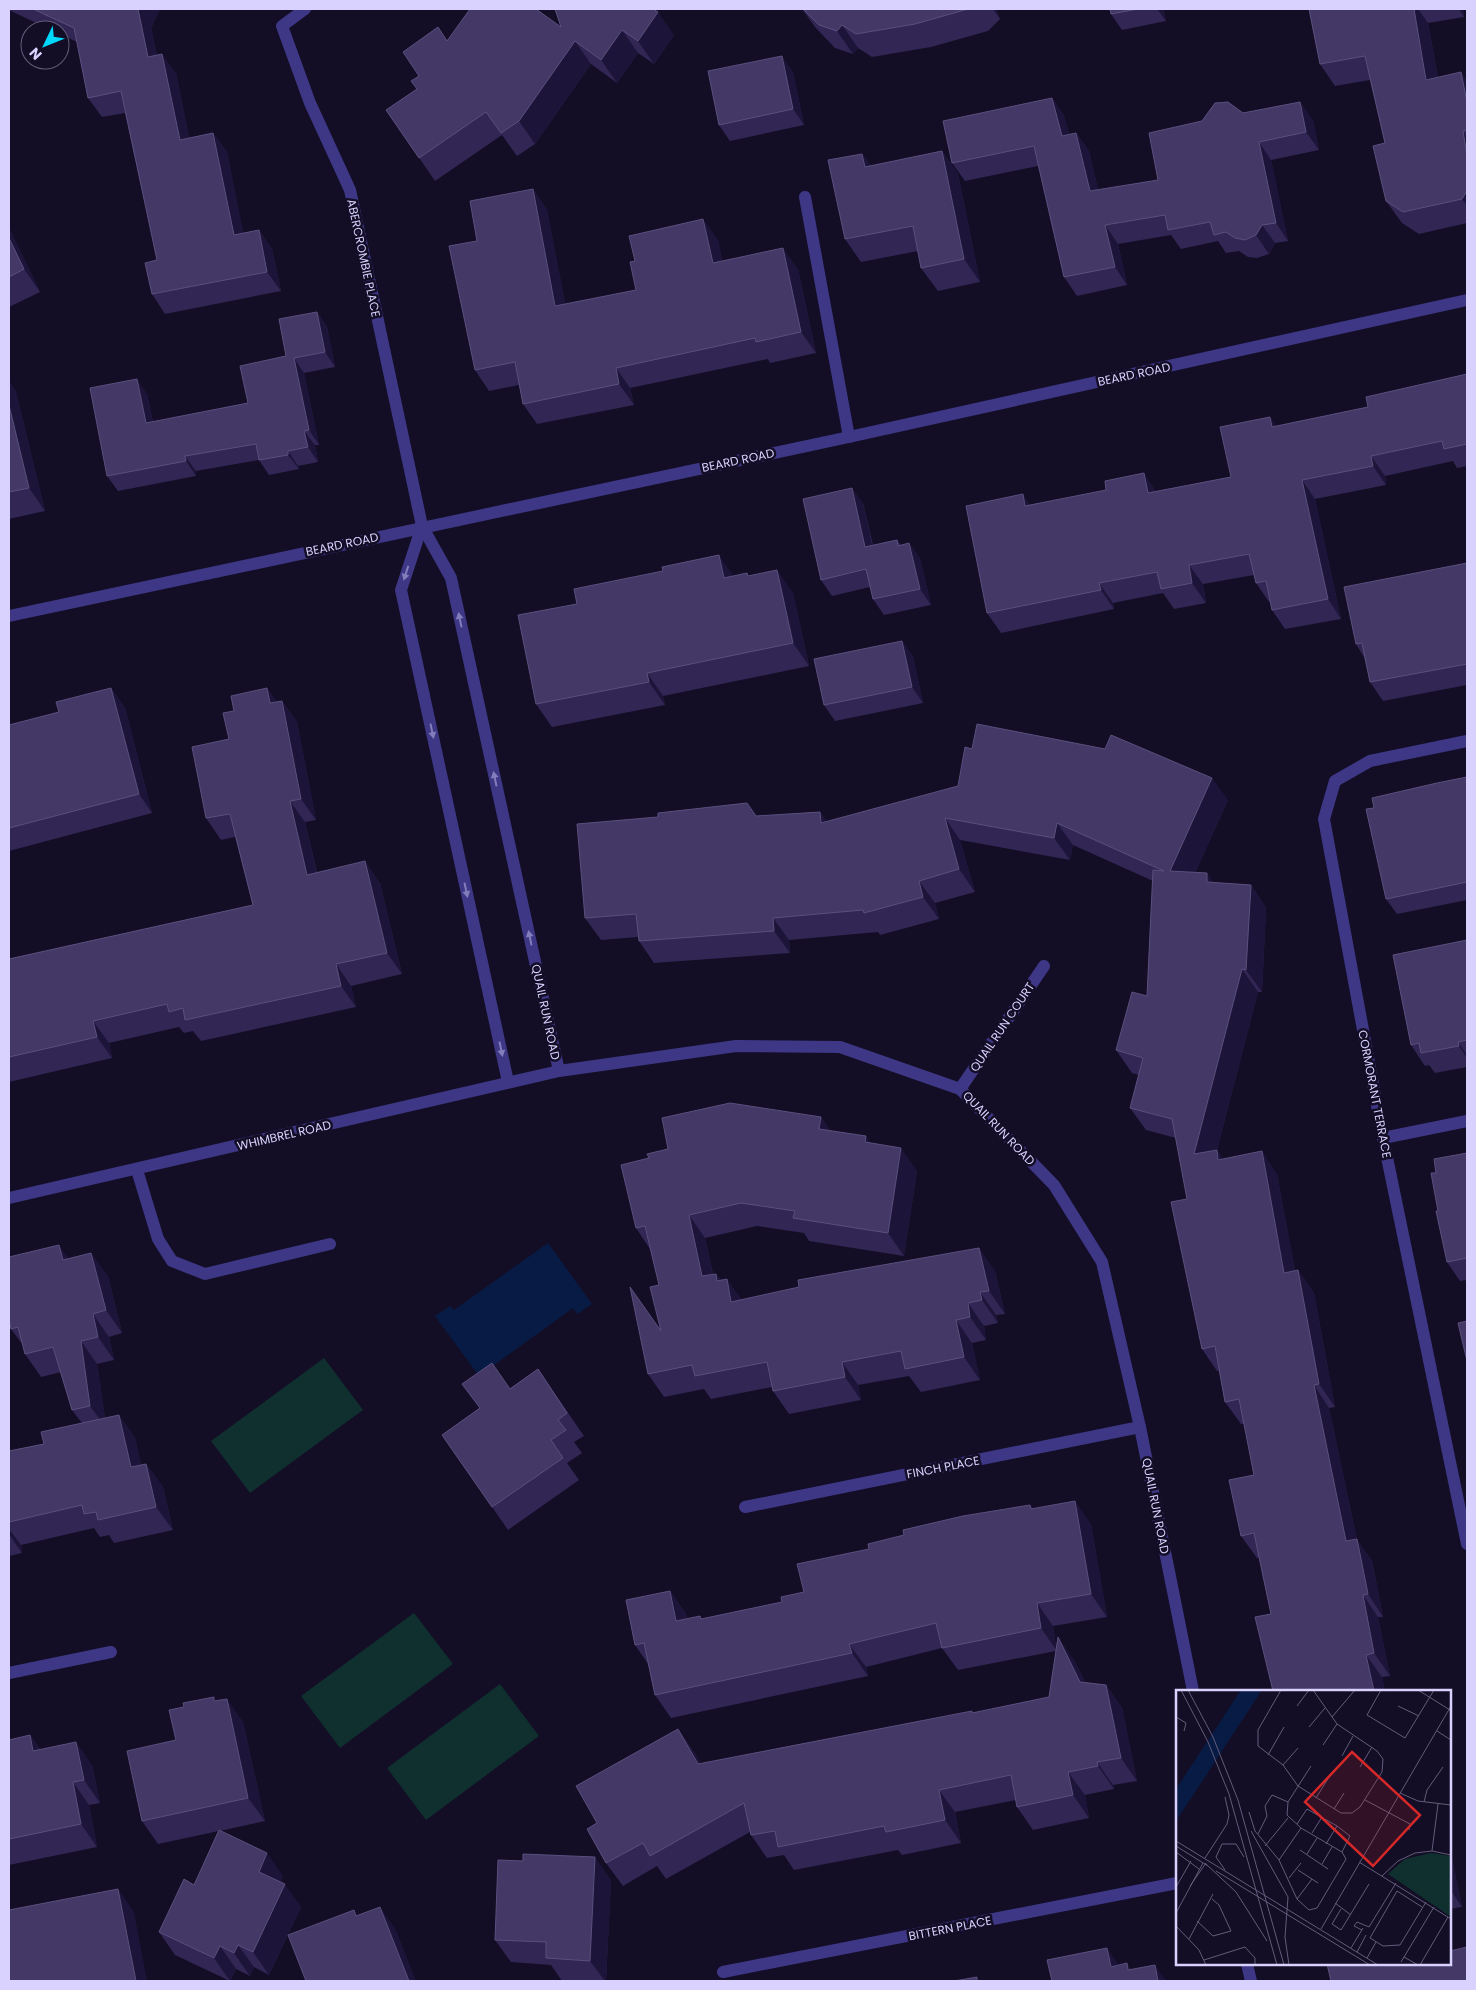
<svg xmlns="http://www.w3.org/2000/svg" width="1476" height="1990" font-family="Poppins,sans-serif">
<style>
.pitch{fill:#102f2f}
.water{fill:#081b44}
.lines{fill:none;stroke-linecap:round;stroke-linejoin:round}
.minor{stroke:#3d3786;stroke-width:12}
.wall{fill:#312654}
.shaded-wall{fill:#1d1539}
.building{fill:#433866;stroke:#5a507e}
.oneway{fill:#837dbc}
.labels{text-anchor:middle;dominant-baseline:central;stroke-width:5;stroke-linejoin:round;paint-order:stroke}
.street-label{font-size:12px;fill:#d9d2ff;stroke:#130e25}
.inset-road{fill:none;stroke:#625c7c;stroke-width:1}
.view{fill:#d62828;fill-opacity:0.15;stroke:#d62828;stroke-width:2.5}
.inset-edge{fill:none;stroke:#d9d2ff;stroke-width:2.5}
</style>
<rect width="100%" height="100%" fill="#130e25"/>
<g class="pitch">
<polygon points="324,1358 363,1410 250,1493 211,1441"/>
<polygon points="414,1613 453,1664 340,1748 301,1696"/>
<polygon points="500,1684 539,1736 426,1820 387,1768"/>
</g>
<polygon class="water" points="548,1243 592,1304 577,1314 573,1308 479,1376 435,1316 450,1306 454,1310"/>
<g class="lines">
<g class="minor">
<polyline points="305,9 282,26 310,103 350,190 422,526 451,578 559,1071"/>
<polyline points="805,197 849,437"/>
<polyline points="422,526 401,590 508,1082"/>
<polyline points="9,616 849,437 1467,300"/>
<polyline points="1467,741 1370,761 1335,781 1324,819 1383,1138 1467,1544"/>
<polyline points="960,1089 1044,966"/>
<polyline points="1383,1138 1467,1121"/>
<polyline points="137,1170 158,1239 172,1261 205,1274 330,1244"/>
<polyline points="9,1198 559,1071 736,1046 840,1047 960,1089 1054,1185 1102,1262 1140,1427 1193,1691"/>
<polyline points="745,1507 1140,1427"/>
<polyline points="9,1673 111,1652"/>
<polyline points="1247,1964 1251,1981"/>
<polyline points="723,1972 1177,1883"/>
</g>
</g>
<g class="wall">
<polygon points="9,9 160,9 151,28 157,55 176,73 189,138 213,133 227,152 243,233 259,230 272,249 281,291 165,314 152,294 157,260 125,113 102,117 88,98 77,42 60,34 60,30 51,30 9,10"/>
<polygon points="555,9 674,35 654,64 638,53 617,83 591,64 535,144 517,156 502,135 435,181 386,110 417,89 419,76 447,41 561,27"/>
<polygon points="802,9 996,9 1000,19 988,31 931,47 872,57 858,48 853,54 835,48 815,27"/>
<polygon points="1110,9 1163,9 1166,21 1122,30 1111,14"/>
<polygon points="1309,9 1463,9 1464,17 1428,23 1438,78 1461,72 1467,82 1467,223 1419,234 1402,223 1386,201 1385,143 1370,80 1335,86 1320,64"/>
<polygon points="793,72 804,125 730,141 719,125"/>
<polygon points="1052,98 1064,116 1069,134 1076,133 1089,151 1098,190 1158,180 1243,113 1300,102 1313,121 1319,150 1271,160 1288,241 1275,243 1269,254 1257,258 1248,257 1239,251 1226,253 1218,241 1181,249 1171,235 1118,244 1127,285 1077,296 1064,277 1038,166 965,181 952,163"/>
<polygon points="942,151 958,174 980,282 938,291 921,268 918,251 861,262 845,239 862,154 871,166"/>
<polygon points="533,189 547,210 565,304 636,290 718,240 722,261 798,269 816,353 770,363 768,359 630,388 634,405 537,424 523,404 519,385 489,391 475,370 477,241"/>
<polygon points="9,228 40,292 9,307"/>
<polygon points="317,312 327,327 335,367 304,373 319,445 315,445 318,462 298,466 299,469 269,475 259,460 196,471 196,476 118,491 107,476 147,394 153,422 248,403 286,356"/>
<polygon points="1467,374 1467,466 1457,468 1453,461 1385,476 1386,485 1315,499 1341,619 1285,629 1272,610 1270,602 1269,602 1256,583 1254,575 1203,584 1206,603 1174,609 1163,593 1113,603 1114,609 1001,633 987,613 1030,505 1156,491 1231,477 1276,426 1368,407"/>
<polygon points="9,381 16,392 45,511 9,519"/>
<polygon points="863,503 873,545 897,540 901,545 909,543 920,559 931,605 884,615 873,599 870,587 832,596 821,580"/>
<polygon points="1467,563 1467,685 1383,701 1370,682 1364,657 1356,644"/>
<polygon points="734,576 749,576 793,593 809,666 663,696 665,705 552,727 536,704"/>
<polygon points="902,641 913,657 923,703 835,721 824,705"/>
<polygon points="111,688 125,708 152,813 9,851 9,725 59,712"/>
<polygon points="282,701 297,722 316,820 305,822 317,872 380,883 402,974 351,986 356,1007 201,1041 193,1031 184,1033 179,1027 109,1043 112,1058 9,1082 9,959 253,905 235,837 221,840 206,818 229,739 277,702"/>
<polygon points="1467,777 1467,900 1397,914 1386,899 1374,808"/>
<polygon points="1228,800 1195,873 1214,883 1251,885 1266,908 1262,992 1258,992 1217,1150 1223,1159 1277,1174 1295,1271 1298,1270 1314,1293 1335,1407 1329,1408 1357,1540 1372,1561 1383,1617 1378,1617 1390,1676 1382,1677 1385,1691 1273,1691 1271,1614 1259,1558 1257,1558 1241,1536 1254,1475 1244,1424 1241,1424 1225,1402 1219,1371 1217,1371 1202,1349 1187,1199 1176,1138 1146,1130 1130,1108 1139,1075 1132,1073 1116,1050 1147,996 1153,881 1073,845 1070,860 960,840 975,892 935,903 939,919 880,935 878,932 789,940 790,953 654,963 639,941 638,937 601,940 585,918 756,816 820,812 827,822"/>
<polygon points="1467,940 1467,1067 1435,1073 1429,1065 1425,1066 1411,1045"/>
<polygon points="821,1117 830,1130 871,1143 917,1171 904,1256 809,1241 804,1233 757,1226 705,1238 713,1274 716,1274 721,1280 727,1279 741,1300 995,1271 1005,1314 996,1315 998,1323 984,1326 986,1340 972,1343 980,1380 921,1392 909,1376 858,1385 861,1400 789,1414 773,1391 772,1387 711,1399 704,1389 664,1397 648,1374 661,1331 659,1285 650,1249 636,1228"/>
<polygon points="1467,1153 1467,1280 1460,1281 1447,1262 1438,1211 1436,1173"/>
<polygon points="9,1257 68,1259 108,1276 122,1333 109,1337 114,1360 97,1364 105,1418 119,1415 135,1438 141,1465 146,1464 163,1487 173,1530 114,1543 109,1535 100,1537 94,1528 21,1545 22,1553 9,1556 9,1451 44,1444 82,1423 72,1410 61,1372 41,1377 25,1354 23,1345 11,1329 9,1329"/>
<polygon points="538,1369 584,1436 574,1442 582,1453 567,1463 579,1480 508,1530 442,1435"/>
<polygon points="1030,1505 1033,1509 1091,1524 1107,1617 1053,1626 1056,1646 1074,1660 1085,1682 1106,1685 1122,1708 1137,1781 1113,1785 1114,1789 1085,1795 1089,1818 1033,1830 1017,1807 1016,1800 955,1812 961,1843 902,1855 898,1850 794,1870 784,1855 767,1858 751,1835 750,1832 666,1879 657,1866 623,1886 606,1863 597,1823 678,1729 694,1752 701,1764 973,1713 1049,1697 1056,1651 958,1670 942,1648 866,1667 868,1676 671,1718 655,1695 648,1664 635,1645 670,1591 686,1614 687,1619 700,1616 702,1619 782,1602 804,1592 869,1549"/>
<polygon points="217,1701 243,1722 265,1821 220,1831 283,1876 280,1882 301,1907 269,1975 254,1967 250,1976 236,1969 230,1981 175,1955 159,1932 194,1885 219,1831 158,1844 142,1821 176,1740"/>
<polygon points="30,1735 40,1749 92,1765 100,1803 89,1805 97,1847 9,1865 9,1740"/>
<polygon points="1450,1852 1451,1854 1462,1907 1450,1909"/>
<polygon points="611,1880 606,1981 562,1981 551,1965 511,1962 495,1940"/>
</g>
<g class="shaded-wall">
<polygon points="138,9 160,9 151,28 162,76 148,57"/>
<polygon points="993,9 996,9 1000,19"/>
<polygon points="1157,9 1163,9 1166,21"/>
<polygon points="1414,9 1418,9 1428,23 1442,102 1426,80"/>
<polygon points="1459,9 1463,9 1464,17"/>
<polygon points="658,12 674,35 654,64 638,41"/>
<polygon points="842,25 858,48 853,54 837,31"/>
<polygon points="622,30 638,53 617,83 601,60"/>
<polygon points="575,41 591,64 535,144 519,121"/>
<polygon points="162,54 176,73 194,159 180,140"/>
<polygon points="782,56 793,72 804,125 793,109"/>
<polygon points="1461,72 1467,82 1467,102"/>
<polygon points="1052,98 1064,116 1075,154 1062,136"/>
<polygon points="1300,102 1313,121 1319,150 1306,132"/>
<polygon points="1463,131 1467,138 1467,155"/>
<polygon points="213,133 227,152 248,255 234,235"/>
<polygon points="1076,133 1089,151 1103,210 1090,191"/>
<polygon points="1259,142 1271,160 1288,241 1276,223"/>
<polygon points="942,151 958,174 980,282 964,259"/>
<polygon points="862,154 878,176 865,167"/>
<polygon points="533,189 547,210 570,327 555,306"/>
<polygon points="1467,191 1467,206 1462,199"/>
<polygon points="703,219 718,240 727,284 713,263"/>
<polygon points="1105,225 1118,244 1127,285 1115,267"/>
<polygon points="1262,225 1275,243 1269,254 1256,235"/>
<polygon points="9,228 40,292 24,269 9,238"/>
<polygon points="259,230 272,249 281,291 267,272"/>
<polygon points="783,248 798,269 816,353 801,332"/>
<polygon points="317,312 327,327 335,367 325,352"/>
<polygon points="294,358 304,373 319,445 309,430"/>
<polygon points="616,368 630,388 634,405 619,384"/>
<polygon points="137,379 147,394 156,438 146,423"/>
<polygon points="9,381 16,392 45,511 29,488 9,405"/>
<polygon points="1270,417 1283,436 1272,427"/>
<polygon points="304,431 315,445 318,462 308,447"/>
<polygon points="288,451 298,466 299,469 288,455"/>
<polygon points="185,456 196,471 196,476 186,461"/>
<polygon points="1371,456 1385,476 1386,485 1373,466"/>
<polygon points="1144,473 1157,493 1148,493"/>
<polygon points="1302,480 1315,499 1341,619 1328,599"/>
<polygon points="852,488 863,503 876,563 865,547"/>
<polygon points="1023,494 1036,514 1025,506"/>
<polygon points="909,543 920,559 931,605 920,589"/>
<polygon points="719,555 735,578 724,578"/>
<polygon points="1189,565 1203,584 1206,603 1192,583"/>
<polygon points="777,570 793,593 809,666 793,643"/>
<polygon points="1099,583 1113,603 1114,609 1101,590"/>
<polygon points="902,641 913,657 923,703 912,687"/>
<polygon points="647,673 663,696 665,705 649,682"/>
<polygon points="111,688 125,708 152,813 139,794"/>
<polygon points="267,688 283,710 270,703"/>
<polygon points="282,701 297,722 316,820 301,799"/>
<polygon points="1212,778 1228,800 1186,894 1170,871"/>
<polygon points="290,801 305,822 322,896 307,875"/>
<polygon points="820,812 836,835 821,823"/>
<polygon points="945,818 960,840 975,892 959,869"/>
<polygon points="1057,823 1073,845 1070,860 1054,838"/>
<polygon points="365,861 380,883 402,974 387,953"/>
<polygon points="1207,873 1223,896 1207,882"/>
<polygon points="919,881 935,903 939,919 923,897"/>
<polygon points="1251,885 1266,908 1262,992 1246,970"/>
<polygon points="773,918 789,940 790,953 774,931"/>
<polygon points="336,964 351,986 356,1007 341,986"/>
<polygon points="1242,969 1258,992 1210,1177 1194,1154"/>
<polygon points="93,1021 109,1043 112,1058 97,1037"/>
<polygon points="1458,1042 1467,1055 1467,1058 1459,1046"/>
<polygon points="821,1117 837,1140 819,1129"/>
<polygon points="866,1136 882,1159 865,1142"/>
<polygon points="901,1148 917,1171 904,1256 888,1233"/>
<polygon points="1217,1150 1232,1173 1218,1160"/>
<polygon points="1262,1151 1277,1174 1300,1295 1284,1273"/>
<polygon points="689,1215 705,1238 718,1299 702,1276"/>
<polygon points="59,1245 75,1268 63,1260"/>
<polygon points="979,1248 995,1271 1005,1314 989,1291"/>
<polygon points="91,1253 108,1276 122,1333 106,1310"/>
<polygon points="1298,1270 1314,1293 1335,1407 1319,1384"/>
<polygon points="716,1274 729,1293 727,1279 743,1302 747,1325 717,1281"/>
<polygon points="980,1292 996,1315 998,1323 982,1300"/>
<polygon points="968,1303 984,1326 986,1340 970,1317"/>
<polygon points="93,1314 109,1337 114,1360 98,1337"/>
<polygon points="956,1320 972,1343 980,1380 964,1357"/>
<polygon points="81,1341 97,1364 107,1429 90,1406"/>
<polygon points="842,1362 858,1385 861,1400 845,1377"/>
<polygon points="1314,1385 1329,1408 1357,1540 1372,1561 1383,1617 1368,1594 1346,1541"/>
<polygon points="119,1415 135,1438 147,1490 131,1467"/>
<polygon points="146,1464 163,1487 173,1530 156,1507"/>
<polygon points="1075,1501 1091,1524 1107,1617 1091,1594"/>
<polygon points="9,1529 21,1545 22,1553 9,1534"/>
<polygon points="670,1591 686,1614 692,1644 676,1621"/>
<polygon points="1363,1595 1378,1617 1390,1676 1374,1653"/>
<polygon points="1037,1603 1053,1626 1057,1651 1041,1628"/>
<polygon points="1058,1637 1074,1660 1096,1705 1080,1682"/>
<polygon points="849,1644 866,1667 868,1676 852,1653"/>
<polygon points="1366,1655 1382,1677 1385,1691 1374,1691"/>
<polygon points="1106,1685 1122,1708 1137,1781 1121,1758"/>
<polygon points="227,1699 243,1722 265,1821 248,1798"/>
<polygon points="678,1729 694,1752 714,1787 698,1764"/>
<polygon points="30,1735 46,1758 33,1751"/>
<polygon points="76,1742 92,1765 100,1803 84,1780"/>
<polygon points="1097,1762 1113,1785 1114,1789 1098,1766"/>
<polygon points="1068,1772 1085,1795 1089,1818 1073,1795"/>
<polygon points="73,1782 89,1805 97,1847 81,1824"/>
<polygon points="939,1790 955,1812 961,1843 945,1820"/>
<polygon points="1450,1852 1451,1854 1462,1907 1450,1889"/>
<polygon points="267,1853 283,1876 275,1895 259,1872"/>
<polygon points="595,1857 611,1880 606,1981 605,1981 590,1961"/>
<polygon points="285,1884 301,1907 269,1975 253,1952"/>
<polygon points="118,1889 134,1912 147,1981 136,1981"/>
<polygon points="380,1907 396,1930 416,1981 409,1981"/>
<polygon points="238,1945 254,1967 250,1976 234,1953"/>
<polygon points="220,1946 236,1969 230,1981 214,1958"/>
<polygon points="1107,1948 1123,1971 1111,1967"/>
<polygon points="1127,1963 1139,1981 1128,1970"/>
<polygon points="1155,1965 1166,1981 1158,1981"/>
</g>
<g class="building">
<polygon points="33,9 138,9 148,57 162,54 180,140 213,133 234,235 259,230 267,272 152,294 145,263 157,260 121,91 88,98 74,28"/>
<polygon points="470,9 536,9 561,27 555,9 653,9 658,12 638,41 622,30 601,60 575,41 519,121 501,133 486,112 419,158 386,110 417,89 411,81 419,76 403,52 438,27 447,41"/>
<polygon points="803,9 968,9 915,24 856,34 842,25 837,31 819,25"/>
<polygon points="1110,9 1138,9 1111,14"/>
<polygon points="1309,9 1414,9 1426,80 1461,72 1467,102 1467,130 1463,131 1467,155 1467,191 1462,199 1403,212 1386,201 1373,146 1385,143 1365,56 1320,64"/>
<polygon points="782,56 793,109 719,125 708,71"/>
<polygon points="1052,98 1062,136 1076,133 1090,191 1158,180 1149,133 1202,121 1215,103 1228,102 1243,113 1300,102 1306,132 1259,142 1276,223 1262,225 1256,235 1245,240 1235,238 1226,232 1214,235 1210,222 1168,230 1165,215 1105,225 1115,267 1064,277 1034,146 952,163 943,121"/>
<polygon points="942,151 964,259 921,268 913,226 845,239 828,160 862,154 865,167"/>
<polygon points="533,189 555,306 636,290 630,262 635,261 629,236 703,219 713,263 783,248 801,332 756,342 755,338 616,368 619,384 523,404 515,362 475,370 449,246 477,241 470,201"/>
<polygon points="9,238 24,269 9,277"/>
<polygon points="317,312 325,352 294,358 309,430 304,431 308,447 288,451 288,455 259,460 256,444 185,456 186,461 107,476 90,388 137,379 146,423 248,403 240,366 286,356 279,319"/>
<polygon points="1467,374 1467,444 1444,449 1442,441 1371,456 1373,466 1302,480 1328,599 1272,610 1266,581 1256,583 1249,554 1189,565 1192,583 1161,589 1157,572 1099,583 1101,590 987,613 966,506 1023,494 1025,506 1106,490 1105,481 1144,473 1148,493 1231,477 1220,427 1270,417 1272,427 1368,407 1366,397"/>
<polygon points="9,405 29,488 9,492"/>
<polygon points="852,488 865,547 897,540 898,546 909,543 920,589 873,599 866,569 821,580 803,499"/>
<polygon points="719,555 724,578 747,573 748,576 777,570 793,643 647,673 649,682 536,704 518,615 577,604 574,589 663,571 662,567"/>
<polygon points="1467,563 1467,664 1370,682 1362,643 1356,644 1344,587"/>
<polygon points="902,641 912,687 824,705 814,659"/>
<polygon points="111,688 139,794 9,828 9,725 59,712 56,702"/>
<polygon points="267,688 270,703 282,701 301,799 290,801 307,875 365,861 387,953 336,964 341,986 185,1020 183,1008 169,1012 167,1004 93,1021 97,1037 9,1057 9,959 253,905 230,814 206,818 192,747 229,739 223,713 234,711 231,696"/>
<polygon points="977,724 1105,749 1111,735 1212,778 1170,871 1207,873 1207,882 1251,885 1246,970 1242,969 1194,1154 1217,1150 1218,1160 1262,1151 1284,1273 1298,1270 1319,1384 1314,1385 1346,1541 1357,1539 1368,1594 1363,1595 1374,1653 1366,1655 1374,1691 1273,1691 1255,1617 1271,1614 1254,1533 1241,1536 1229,1480 1254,1475 1239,1399 1225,1402 1215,1346 1202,1349 1171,1202 1187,1199 1172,1119 1130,1108 1143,1058 1116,1050 1132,992 1147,996 1153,870 1164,871 1057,823 1054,838 945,818 959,869 919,881 923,897 864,913 863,910 773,918 774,931 639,941 636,914 585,918 577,824 658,817 658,813 747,803 756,816 820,812 821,823 958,786 965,747 972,749"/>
<polygon points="1467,777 1467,882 1386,899 1366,809 1374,808 1372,798 1437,783"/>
<polygon points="1467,940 1467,1040 1458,1042 1459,1046 1421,1053 1419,1043 1411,1045 1393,955"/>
<polygon points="730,1103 821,1117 819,1129 866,1136 865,1142 901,1148 888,1233 793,1218 795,1211 741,1203 689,1215 702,1276 716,1274 717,1281 727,1279 731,1302 799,1287 798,1280 979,1248 989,1291 980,1292 982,1300 968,1303 970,1317 956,1320 964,1357 905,1369 901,1351 842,1362 845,1377 773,1391 767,1362 695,1376 692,1365 648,1374 630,1287 661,1331 650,1287 659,1285 645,1226 636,1228 621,1165 649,1158 647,1154 668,1149 662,1118"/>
<polygon points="1467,1153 1467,1258 1447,1262 1436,1211 1438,1211 1431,1173 1436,1173 1434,1159"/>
<polygon points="59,1245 63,1260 91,1253 106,1310 93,1314 98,1337 81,1341 90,1406 72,1410 53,1347 25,1354 18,1327 11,1329 9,1319 9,1257"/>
<polygon points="1467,1321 1467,1361 1458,1323"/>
<polygon points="492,1363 510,1389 538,1369 567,1413 558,1420 566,1430 551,1440 563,1458 492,1507 442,1435 480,1408 462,1384"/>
<polygon points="119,1415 131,1467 146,1464 156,1507 98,1520 96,1512 84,1514 82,1505 9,1522 9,1451 44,1444 41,1432"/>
<polygon points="1075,1501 1091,1594 1037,1603 1041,1628 942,1648 936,1623 849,1644 852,1653 655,1695 644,1643 635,1645 626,1600 670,1591 676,1621 700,1616 701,1619 782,1602 781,1597 804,1592 797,1564 869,1549 868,1544 904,1535 903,1530 963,1516 1030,1505 1031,1509"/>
<polygon points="1058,1637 1080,1682 1106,1685 1121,1758 1097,1762 1098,1766 1068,1772 1073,1795 1017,1807 1011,1775 939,1790 945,1820 886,1832 884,1826 778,1847 775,1831 751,1835 744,1803 650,1856 643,1843 606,1863 587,1829 597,1823 576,1786 678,1729 698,1764 972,1711 972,1713 1049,1697"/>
<polygon points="214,1697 214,1701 227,1699 248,1798 142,1821 127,1751 176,1740 169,1710 184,1707 183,1703"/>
<polygon points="30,1735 33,1751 76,1742 84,1780 73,1782 81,1824 9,1839 9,1740"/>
<polygon points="219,1830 267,1853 259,1872 285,1884 253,1952 238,1945 234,1953 220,1946 214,1958 159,1932 184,1879 194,1885"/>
<polygon points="523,1854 595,1857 590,1961 546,1958 546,1942 495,1940 498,1860 523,1861"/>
<polygon points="118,1889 136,1981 9,1981 9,1910"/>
<polygon points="380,1907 409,1981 306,1981 288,1935 354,1910 356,1916"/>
<polygon points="1467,1947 1467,1981 1331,1981 1327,1964 1450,1964 1450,1951"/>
<polygon points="1107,1948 1111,1967 1127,1963 1128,1970 1155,1965 1158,1981 1052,1981 1047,1960"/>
<polygon points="977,1977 977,1981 954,1981"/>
</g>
<defs><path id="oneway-solid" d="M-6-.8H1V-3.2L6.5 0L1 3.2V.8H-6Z" transform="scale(1.25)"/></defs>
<g class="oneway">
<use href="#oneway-solid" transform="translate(406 573) rotate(108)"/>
<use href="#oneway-solid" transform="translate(460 620) rotate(-102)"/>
<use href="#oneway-solid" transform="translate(432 731) rotate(78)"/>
<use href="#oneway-solid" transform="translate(495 779) rotate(-102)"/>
<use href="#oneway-solid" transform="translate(466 890) rotate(78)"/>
<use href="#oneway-solid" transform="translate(530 938) rotate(-102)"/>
<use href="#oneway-solid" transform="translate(501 1049) rotate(78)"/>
</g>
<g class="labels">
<g class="street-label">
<text transform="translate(364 258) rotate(78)">ABERCROMBIE PLACE</text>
<text transform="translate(1134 374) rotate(-12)">BEARD ROAD</text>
<text transform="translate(738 460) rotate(-12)">BEARD ROAD</text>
<text transform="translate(342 544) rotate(-12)">BEARD ROAD</text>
<text transform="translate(546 1012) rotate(78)">QUAIL RUN ROAD</text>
<text transform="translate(1002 1027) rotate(-56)">QUAIL RUN COURT</text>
<text transform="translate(1375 1094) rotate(79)">CORMORANT TERRACE</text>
<text transform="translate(999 1128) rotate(46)">QUAIL RUN ROAD</text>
<text transform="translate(284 1135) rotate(-13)">WHIMBREL ROAD</text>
<text transform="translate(943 1467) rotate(-11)">FINCH PLACE</text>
<text transform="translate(1156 1506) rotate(79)">QUAIL RUN ROAD</text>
<text transform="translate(950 1928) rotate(-11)">BITTERN PLACE</text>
</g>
</g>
<g transform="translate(1176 1690)">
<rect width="275" height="275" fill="#130e25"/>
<path d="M255 163 275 166V227L212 184 229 169Z" fill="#102f2f"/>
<path d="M247 168 254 176 242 198 218 185V179L226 172ZM269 187H275V204L263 201Z" fill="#102f2f"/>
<path d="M65 0H86L0 131V99Z" fill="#081b44"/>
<path class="inset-road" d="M5 0 32 52 53 104 101 275M12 0 37 47 62 110 108 275M105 0 82 40V56L107 75 122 96 165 123H176L184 117 206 82 207 69 201 61 161 34 137 0M205 0 191 25 229 48 258 0M242 0 274 20M121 16 133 0M222 16 243 26M0 27 10 33 8 41M156 27 179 0M133 37 149 18M261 41 275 50M147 55 161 34M92 65 108 37M166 66 177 46M107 75 122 58M184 77 196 57M224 103 242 111 275 115M140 108 153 87M189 110 234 134 233 140M248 112 251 100 267 77M158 119 168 103M73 122 79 141 103 170 121 209 133 220 141 218 170 169 166 162 125 138 111 125 112 112 135 76M121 134 131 119 161 136 174 146 166 162M75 141 112 207 109 247 113 275M136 143 146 127M82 144 91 126 89 116 96 105 112 112M0 151 202 275M150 154 161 136M0 156 32 176M89 156 112 128M124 160 152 179M256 161 262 114M0 162 23 179M131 164 141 148M29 168 51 134 53 125 49 107M103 170 125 138M183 172 275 229M30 174 60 202 91 251M146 174 156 157M49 180 40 167 46 154H60L68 167M122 180 142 193M40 181 194 275M206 186 222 171 239 163 256 161 275 165M113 188 125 173M14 196 30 173M0 197 15 171M121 209 136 189M159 213 175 225M246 217 221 201 194 248 207 256 224 255 250 212M165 219 156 234 165 240 193 194M0 223 27 173M21 231 37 246 55 241 43 215 36 209M0 236 23 260 30 275M145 239 275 16M186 240 178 236 181 232 193 237 220 193M13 249 37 204M175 258 187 238M181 262 190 245M228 267 242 275M191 268 200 252M28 270 69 257 79 268V275M225 272 258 217M244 275 272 227"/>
<path class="view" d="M176 62 244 125 197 176 129 112Z"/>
<rect width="275" height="275" class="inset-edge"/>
</g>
<rect width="1476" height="1990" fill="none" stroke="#d9d2ff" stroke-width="20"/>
<g transform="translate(45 45) rotate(227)"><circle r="24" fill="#130e25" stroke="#625c7c"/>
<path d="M0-4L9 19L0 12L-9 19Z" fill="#00d7fd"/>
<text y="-8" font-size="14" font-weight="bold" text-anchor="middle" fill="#d9d2ff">N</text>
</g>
</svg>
